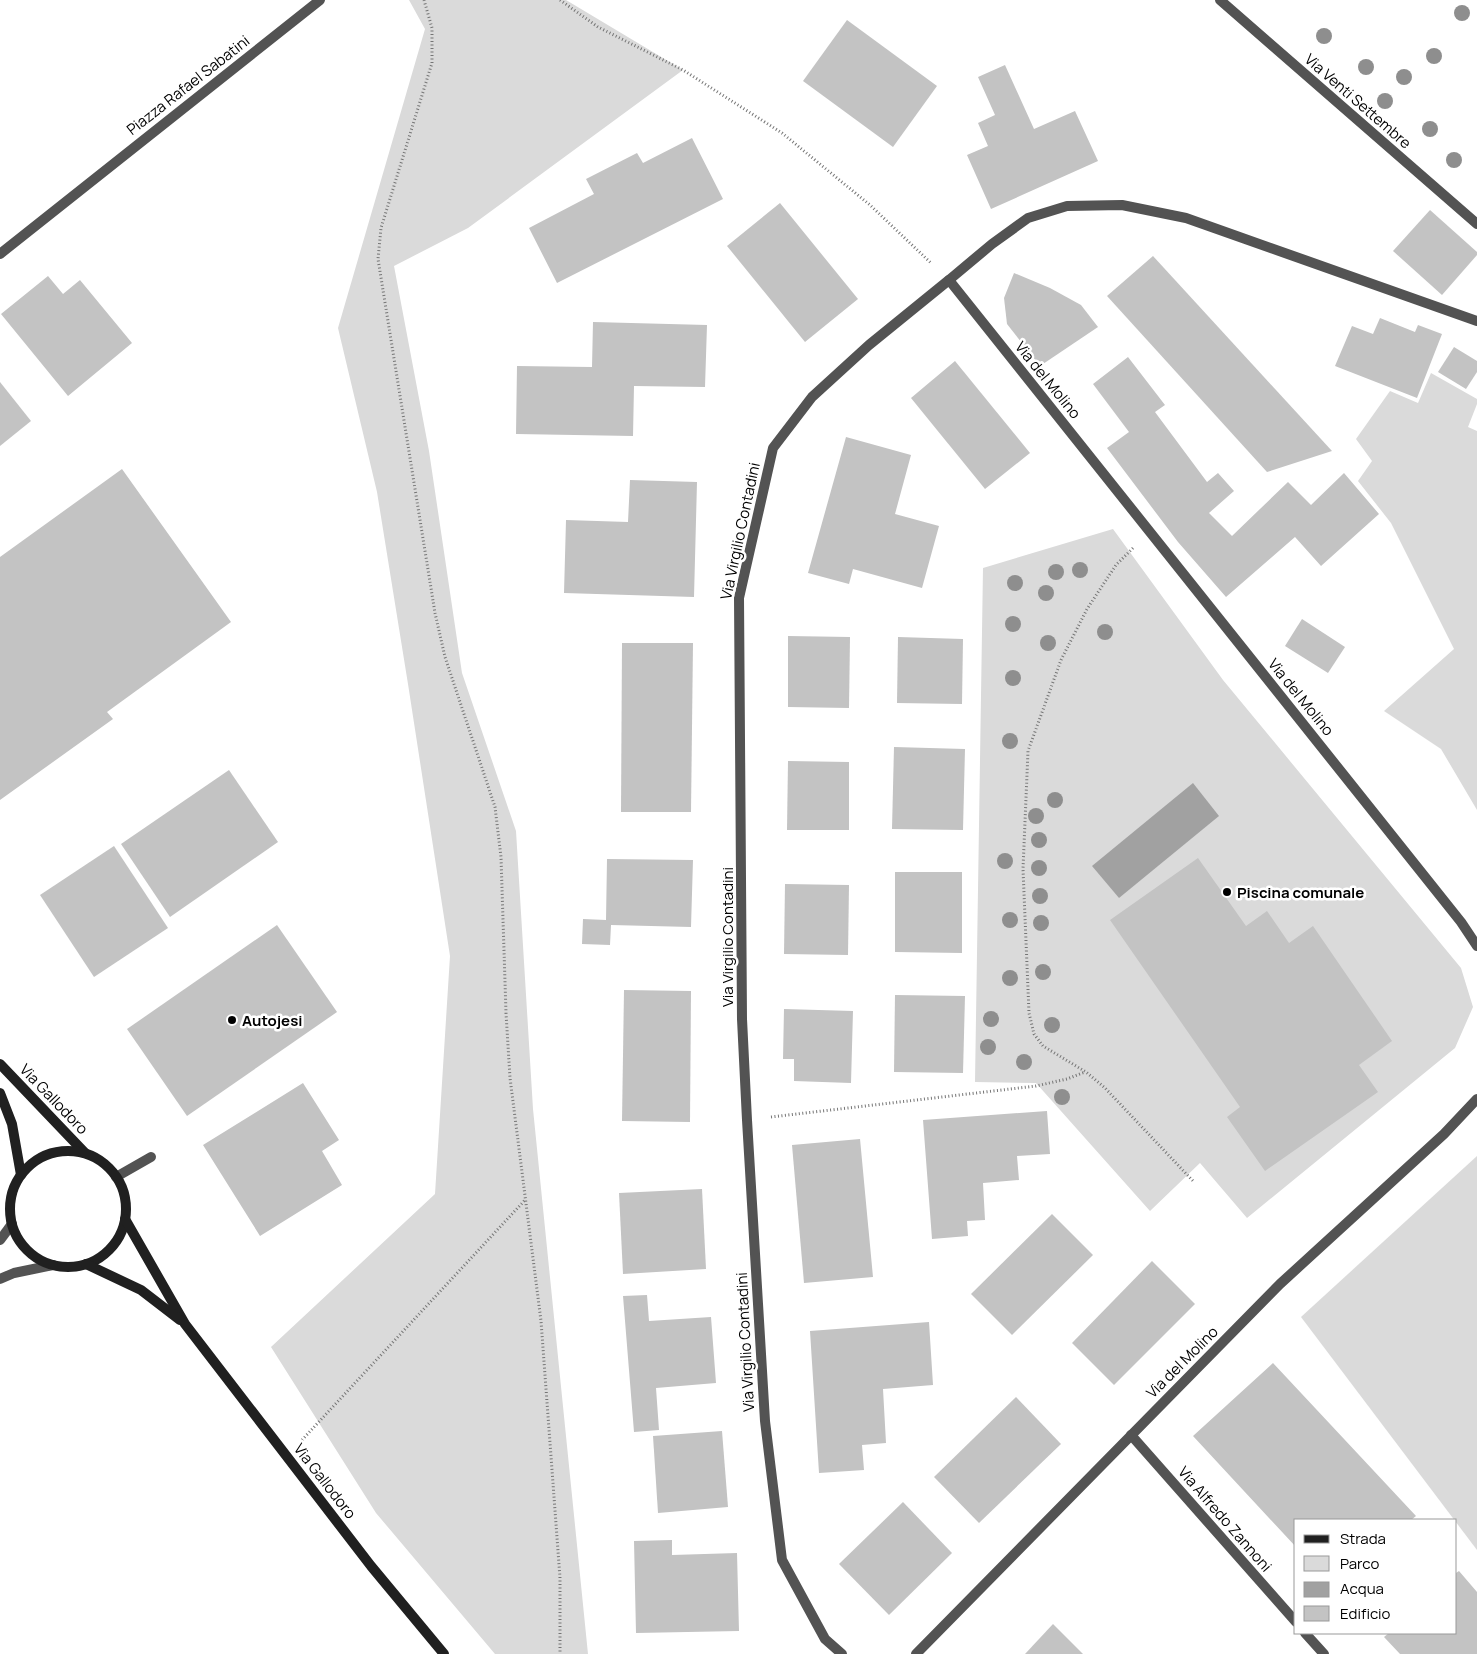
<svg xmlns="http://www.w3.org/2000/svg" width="1477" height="1654" font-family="Manrope,sans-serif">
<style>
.green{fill:#dadada}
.water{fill:#a1a1a1}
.building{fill:#c3c3c3}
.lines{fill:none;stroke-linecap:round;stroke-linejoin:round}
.path{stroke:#757575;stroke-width:3;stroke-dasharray:1 2.5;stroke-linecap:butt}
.service{stroke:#535353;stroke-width:10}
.minor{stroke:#535353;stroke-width:10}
.secondary{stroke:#202020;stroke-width:10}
.tree{fill:#8e8e8e}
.poi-dot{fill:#000;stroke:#fff;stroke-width:2}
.labels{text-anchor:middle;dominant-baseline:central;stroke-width:5;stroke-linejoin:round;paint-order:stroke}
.street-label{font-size:15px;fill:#000;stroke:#fff}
.poi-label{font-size:15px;font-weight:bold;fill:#000;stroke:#fff;text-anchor:start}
</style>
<rect width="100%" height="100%" fill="#fff"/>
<g class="green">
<polygon points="409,0 566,0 683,70 468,228 394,266 429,451 462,673 516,831 533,1109 588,1654 495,1654 376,1513 271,1347 435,1194 450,956 408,684 377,492 338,328 425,29"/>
<polygon points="1431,373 1477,399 1477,404 1468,427 1477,431 1477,810 1441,749 1384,711 1454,649 1391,523 1358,481 1372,461 1356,439 1390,391 1418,403"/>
<polygon points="1113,529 1223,680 1461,968 1473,1007 1455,1048 1247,1218 1200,1163 1150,1211 1036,1083 975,1082 983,568"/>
<polygon points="1477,1156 1477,1550 1301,1317"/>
</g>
<polygon class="water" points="1193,783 1219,816 1119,898 1092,866"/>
<g class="building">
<polygon points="847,20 937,86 893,147 803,81"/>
<polygon points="1005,65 1034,129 1075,111 1098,161 991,209 967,155 988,146 978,123 995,115 978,77"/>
<polygon points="692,138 723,199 557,283 529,228 594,194 586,179 637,153 643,163"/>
<polygon points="780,203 858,299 805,342 727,246"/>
<polygon points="1430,210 1477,252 1477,255 1442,295 1393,251"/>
<polygon points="1153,256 1332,451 1267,472 1107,296"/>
<polygon points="1014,273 1050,288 1081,305 1098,327 1040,366 1007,324 1004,298"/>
<polygon points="48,276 63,294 80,280 132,343 68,396 1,314"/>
<polygon points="1380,318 1415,332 1418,325 1442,334 1417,398 1335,366 1352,326 1373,334"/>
<polygon points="593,322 707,325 705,387 634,386 633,436 516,434 517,366 592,367"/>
<polygon points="1454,347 1477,361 1477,372 1466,389 1438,372"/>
<polygon points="1128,357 1165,405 1155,412 1207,482 1218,473 1234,491 1209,513 1232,536 1288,482 1311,505 1344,473 1379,514 1321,566 1295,537 1226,597 1178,542 1107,448 1129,432 1093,384"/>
<polygon points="955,361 1030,453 985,489 911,398"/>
<polygon points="0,382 31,421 0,446"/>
<polygon points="846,437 911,455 895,514 939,526 922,588 853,569 849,584 808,573"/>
<polygon points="122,469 231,622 107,712 113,719 0,800 0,557"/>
<polygon points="630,480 697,482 694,597 564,593 566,520 628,522"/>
<polygon points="1302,619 1345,647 1328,673 1285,646"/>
<polygon points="788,636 850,637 849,708 788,707"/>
<polygon points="898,637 963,639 962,704 897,703"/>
<polygon points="622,643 693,643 691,812 621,812"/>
<polygon points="894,747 965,749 963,830 892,829"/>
<polygon points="788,761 849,762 849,830 787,830"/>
<polygon points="229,770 278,842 170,917 121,844"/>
<polygon points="114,846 168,928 94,977 40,895"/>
<polygon points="1198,858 1246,926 1267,911 1289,943 1313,926 1392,1041 1359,1065 1378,1092 1265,1171 1227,1117 1240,1107 1110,920"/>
<polygon points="607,859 693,860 691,927 611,925 610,945 582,944 583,919 606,920"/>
<polygon points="895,872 962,872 962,953 895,952"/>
<polygon points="785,884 849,885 848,955 784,954"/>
<polygon points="277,925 337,1012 187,1116 127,1029"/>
<polygon points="624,990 691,991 690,1122 622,1121"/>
<polygon points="895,995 965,996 963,1073 894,1072"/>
<polygon points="784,1009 853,1011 851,1083 794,1081 794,1059 783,1059"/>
<polygon points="303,1083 339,1140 322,1151 342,1185 260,1236 203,1145"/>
<polygon points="1047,1111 1050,1154 1017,1156 1019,1180 983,1183 985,1220 967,1221 968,1236 932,1239 923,1120"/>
<polygon points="860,1139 873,1277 804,1283 792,1145"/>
<polygon points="702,1189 706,1269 623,1274 619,1193"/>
<polygon points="1052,1214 1093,1255 1012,1335 971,1294"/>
<polygon points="1152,1261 1195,1304 1114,1385 1072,1343"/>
<polygon points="647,1295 649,1321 711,1317 716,1383 656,1388 659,1430 634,1432 623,1296"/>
<polygon points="929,1322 933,1385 883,1389 886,1443 862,1445 864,1470 819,1473 810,1331"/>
<polygon points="1273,1363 1416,1516 1411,1520 1296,1520 1296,1547 1193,1436"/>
<polygon points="1016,1397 1061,1444 979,1523 934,1477"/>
<polygon points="722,1431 728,1507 658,1513 653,1436"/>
<polygon points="903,1502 952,1553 889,1615 839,1564"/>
<polygon points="672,1540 672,1555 737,1553 739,1631 636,1633 634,1541"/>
<polygon points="1459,1571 1477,1592 1477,1654 1400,1654 1384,1637 1389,1633 1456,1633 1456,1573"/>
<polygon points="1053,1624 1083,1654 1025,1654"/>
</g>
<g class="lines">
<g class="path">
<polyline points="424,0 432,28 432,63 381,228 378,259 435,613 445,657 495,807 501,857 506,1013 510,1078 541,1321 560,1578 560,1654"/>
<polyline points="560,0 598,27 683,70 782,133 870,205 932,264"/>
<polyline points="1133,548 1116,565 1087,609 1061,660 1028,751 1023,869 1029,1013 1034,1034 1043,1046 1086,1072 1105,1088 1194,1182"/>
<polyline points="771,1117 1036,1086 1067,1079 1085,1072"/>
<polyline points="302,1440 526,1199"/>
</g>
<polyline class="service" points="116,1177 151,1157"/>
<g class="minor">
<polyline points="1220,0 1477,224"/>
<polyline points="0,254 320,0"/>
<polyline points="1477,321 1186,218 1122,205 1067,206 1028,218 992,244 949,280 1461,922 1477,946"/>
<polyline points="0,1240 12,1224"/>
<polyline points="0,1279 14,1273 53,1265"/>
<polyline points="1131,1435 1296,1622"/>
<polyline points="1305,1633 1324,1654"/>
<polyline points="842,1654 825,1639 782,1560 765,1421 747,1120 742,1019 739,598 773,448 812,397 869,345 949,280"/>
<polyline points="916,1654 1280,1284 1444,1134 1477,1099"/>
</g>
<g class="secondary">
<polyline points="0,1064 85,1153"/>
<polyline points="0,1093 12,1124 21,1175"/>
<circle cx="68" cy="1209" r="58"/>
<polyline points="125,1219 185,1324 371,1566 444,1654"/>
<polyline points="86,1264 141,1290 180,1320"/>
</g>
</g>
<g class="tree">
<circle cx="1462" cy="13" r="8"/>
<circle cx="1324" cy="36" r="8"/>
<circle cx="1434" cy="56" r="8"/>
<circle cx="1366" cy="67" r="8"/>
<circle cx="1404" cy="77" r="8"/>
<circle cx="1385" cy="101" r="8"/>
<circle cx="1430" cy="129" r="8"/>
<circle cx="1454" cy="160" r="8"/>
<circle cx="1080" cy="570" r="8"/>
<circle cx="1056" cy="572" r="8"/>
<circle cx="1015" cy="583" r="8"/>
<circle cx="1046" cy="593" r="8"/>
<circle cx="1013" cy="624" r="8"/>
<circle cx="1105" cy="632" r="8"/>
<circle cx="1048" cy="643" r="8"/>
<circle cx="1013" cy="678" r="8"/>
<circle cx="1010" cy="741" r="8"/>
<circle cx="1055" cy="800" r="8"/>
<circle cx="1036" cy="816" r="8"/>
<circle cx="1039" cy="840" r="8"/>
<circle cx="1005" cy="861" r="8"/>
<circle cx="1039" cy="868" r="8"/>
<circle cx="1040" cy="896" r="8"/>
<circle cx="1010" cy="920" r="8"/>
<circle cx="1041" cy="923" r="8"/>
<circle cx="1043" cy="972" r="8"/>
<circle cx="1010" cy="978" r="8"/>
<circle cx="991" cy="1019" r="8"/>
<circle cx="1052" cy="1025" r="8"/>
<circle cx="988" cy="1047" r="8"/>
<circle cx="1024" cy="1062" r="8"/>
<circle cx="1062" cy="1097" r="8"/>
</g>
<g class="poi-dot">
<circle cx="1227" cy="892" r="5"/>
<circle cx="232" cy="1020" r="5"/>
</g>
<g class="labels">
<g class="street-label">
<text transform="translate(188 85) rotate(-38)">Piazza Rafael Sabatini</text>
<text transform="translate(1358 101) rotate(41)">Via Venti Settembre</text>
<text transform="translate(1048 380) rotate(51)">Via del Molino</text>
<text transform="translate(740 531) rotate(-78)">Via Virgilio Contadini</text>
<text transform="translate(1301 697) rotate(51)">Via del Molino</text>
<text transform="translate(727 937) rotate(-90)">Via Virgilio Contadini</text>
<text transform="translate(54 1099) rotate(46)">Via Gallodoro</text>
<text transform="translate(745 1342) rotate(-93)">Via Virgilio Contadini</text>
<text transform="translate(1182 1362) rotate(-45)">Via del Molino</text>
<text transform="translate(325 1481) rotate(52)">Via Gallodoro</text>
<text transform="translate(1225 1519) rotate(49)">Via Alfredo Zannoni</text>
</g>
<g class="poi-label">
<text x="1237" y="892">Piscina comunale</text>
<text x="242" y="1020">Autojesi</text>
</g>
</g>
<rect x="1294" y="1519" width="162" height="115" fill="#ffffff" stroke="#999999"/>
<rect x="1304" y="1535" width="25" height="8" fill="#202020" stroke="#999999"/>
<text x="1340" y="1544" font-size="15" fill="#000000">Strada</text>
<rect x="1304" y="1556" width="25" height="15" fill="#dadada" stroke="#999999"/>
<text x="1340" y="1569" font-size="15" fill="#000000">Parco</text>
<rect x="1304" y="1582" width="25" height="15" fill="#a1a1a1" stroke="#999999"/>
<text x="1340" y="1594" font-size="15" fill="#000000">Acqua</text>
<rect x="1304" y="1606" width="25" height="15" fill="#c3c3c3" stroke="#999999"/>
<text x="1340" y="1619" font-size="15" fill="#000000">Edificio</text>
</svg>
